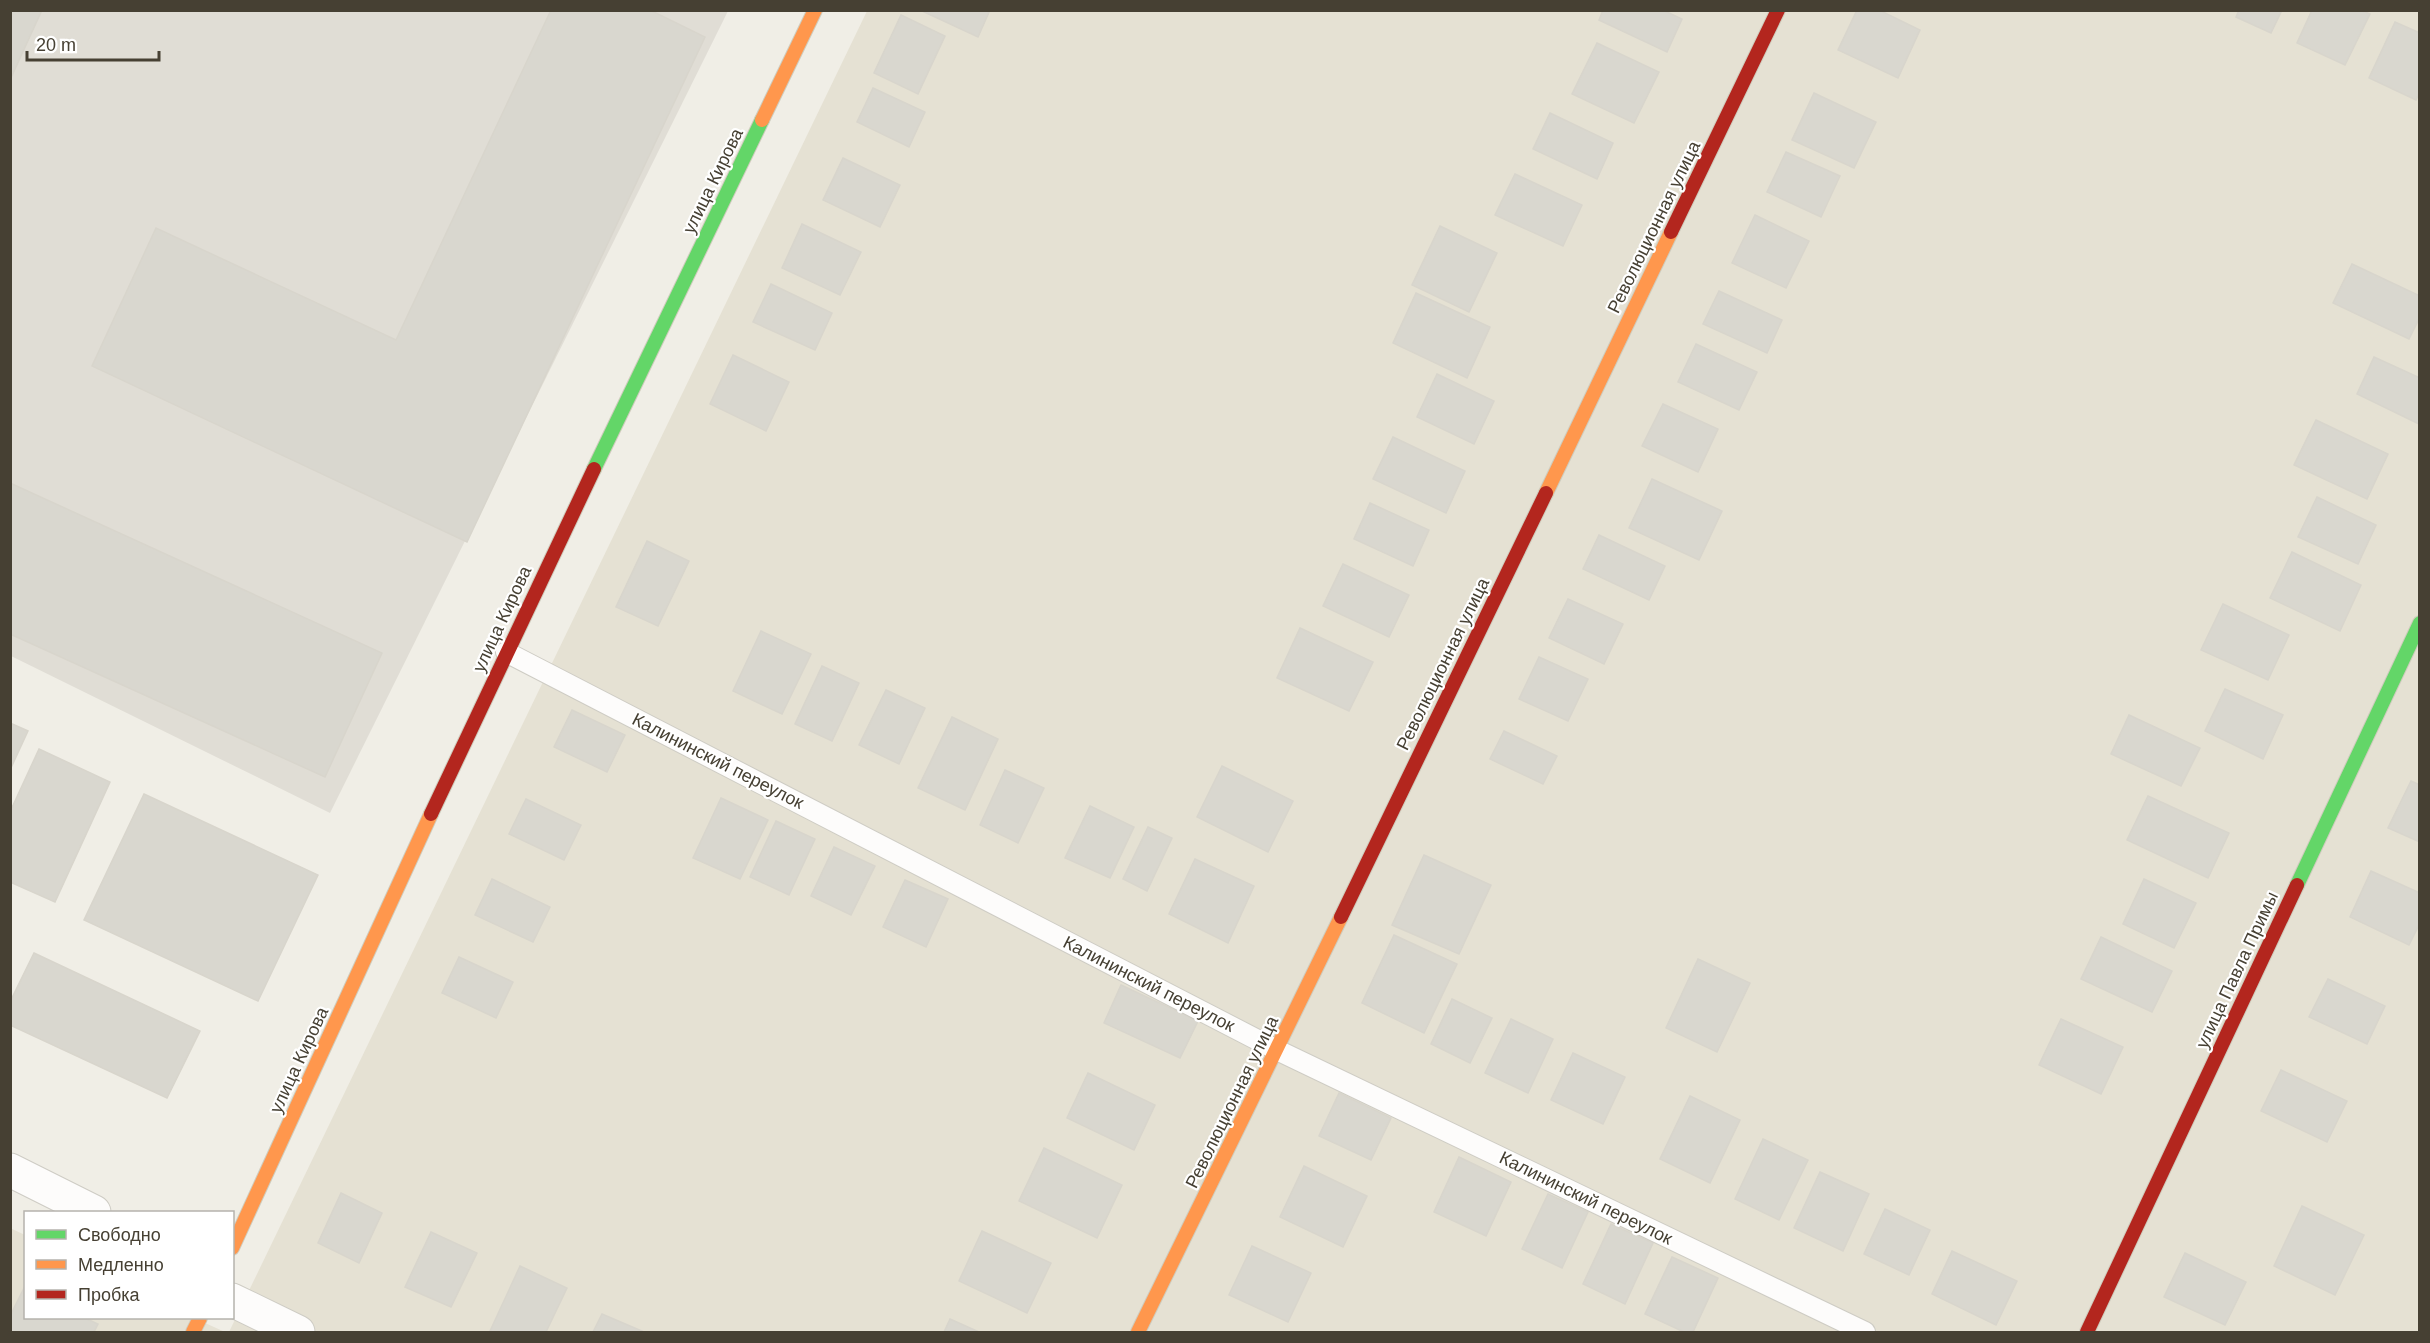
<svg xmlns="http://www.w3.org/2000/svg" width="2430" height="1343" font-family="Helvetica,sans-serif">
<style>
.residential{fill:#e5e1d3}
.industrial{fill:#e0ddd5}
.building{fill:#d9d7cf;stroke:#d8d5cc;stroke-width:1.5}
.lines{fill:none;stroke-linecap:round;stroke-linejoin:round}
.lane-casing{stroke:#ceccc4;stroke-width:22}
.street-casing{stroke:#ceccc4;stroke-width:35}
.fast-casing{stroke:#cfccbd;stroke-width:16}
.slow-casing{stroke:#cfccbd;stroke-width:16}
.jam-casing{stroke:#cfccbd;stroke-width:16}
.lane{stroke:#fdfcfb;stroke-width:20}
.street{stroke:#fdfcfb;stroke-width:33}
.fast{stroke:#63d668;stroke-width:14}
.slow{stroke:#ff974d;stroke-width:14}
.jam{stroke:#b3261e;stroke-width:14}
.labels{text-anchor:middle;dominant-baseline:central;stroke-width:4.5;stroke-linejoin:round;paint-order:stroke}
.street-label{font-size:18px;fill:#464033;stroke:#fff}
</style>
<rect width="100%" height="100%" fill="#f0eee6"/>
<g class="residential">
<polygon points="867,11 2419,11 2419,1332 229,1332"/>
<polygon points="10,1228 25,1235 26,1318 194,1318 225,1332 11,1332"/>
</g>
<polygon class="industrial" points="10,11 728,11 330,813 11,656"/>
<g class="building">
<polygon points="10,10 42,10 10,80"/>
<polygon points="551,10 650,10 705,37 467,542 92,366 156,228 396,340"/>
<polygon points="920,10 990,10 978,37"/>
<polygon points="1603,10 1663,10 1682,19 1667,52 1599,20"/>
<polygon points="1857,10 1879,10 1920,30 1898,78 1838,50"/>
<polygon points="2239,10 2282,10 2271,33 2236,17"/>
<polygon points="2312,10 2361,10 2370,14 2345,65 2297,43"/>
<polygon points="901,15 945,36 918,94 874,73"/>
<polygon points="2395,22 2420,33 2420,92 2416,100 2369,78"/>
<polygon points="1597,43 1659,72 1634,123 1572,94"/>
<polygon points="873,88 925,112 909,147 857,122"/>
<polygon points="1814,93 1876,122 1854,168 1792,140"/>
<polygon points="1550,113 1613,143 1597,179 1533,149"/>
<polygon points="1786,152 1840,176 1821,217 1767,192"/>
<polygon points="843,158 900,185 880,227 823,200"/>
<polygon points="1515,174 1582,205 1563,246 1495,215"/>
<polygon points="1755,215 1809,241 1786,288 1732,263"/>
<polygon points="802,224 861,252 840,295 782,268"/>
<polygon points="1440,226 1497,253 1469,312 1412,285"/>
<polygon points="2352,264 2420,296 2420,317 2409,339 2333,303"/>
<polygon points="771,284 832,313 815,350 753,322"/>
<polygon points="1719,291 1782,320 1767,353 1703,324"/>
<polygon points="1416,293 1490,327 1467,378 1393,343"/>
<polygon points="1696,344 1757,372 1739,410 1678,382"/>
<polygon points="733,355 789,382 766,431 710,404"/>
<polygon points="2374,357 2420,378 2419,424 2357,394"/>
<polygon points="1437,374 1494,401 1474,444 1417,417"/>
<polygon points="1663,404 1718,429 1698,472 1642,446"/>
<polygon points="2316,420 2388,454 2367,499 2294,465"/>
<polygon points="1393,437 1465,471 1446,513 1373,479"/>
<polygon points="1652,479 1722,511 1699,560 1629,528"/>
<polygon points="10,483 382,653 325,777 10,634"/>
<polygon points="2317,497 2376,525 2358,564 2298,537"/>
<polygon points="1370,503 1429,530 1413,566 1354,539"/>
<polygon points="1599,535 1665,566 1649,600 1583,569"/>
<polygon points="647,541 689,561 658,626 616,607"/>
<polygon points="2292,552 2361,585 2340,631 2270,598"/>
<polygon points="1343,564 1409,595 1389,637 1323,606"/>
<polygon points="1568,599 1623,624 1604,664 1549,638"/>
<polygon points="2223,604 2289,635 2268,680 2201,650"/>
<polygon points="1300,628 1373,662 1349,711 1277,678"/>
<polygon points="761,631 811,654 782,714 733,691"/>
<polygon points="1539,657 1588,679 1568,721 1519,699"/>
<polygon points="822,666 859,683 832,741 795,724"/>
<polygon points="2225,689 2283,715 2263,759 2205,731"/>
<polygon points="886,690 925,708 899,764 859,745"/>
<polygon points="572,710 625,735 607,772 554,747"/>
<polygon points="2129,715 2200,748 2181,786 2111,754"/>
<polygon points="952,717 998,739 965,810 918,788"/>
<polygon points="10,723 28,731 10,770"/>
<polygon points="1504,731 1557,756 1543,784 1490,759"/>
<polygon points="39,749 110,782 55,902 10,882 10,812"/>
<polygon points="1222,766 1293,801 1268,852 1197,817"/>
<polygon points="1005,770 1044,788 1018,843 980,825"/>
<polygon points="2411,781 2420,785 2420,842 2388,828"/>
<polygon points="144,794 318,875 258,1001 84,920"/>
<polygon points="2148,796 2229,833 2208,878 2127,840"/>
<polygon points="721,798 768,820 740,879 693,858"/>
<polygon points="526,799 581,825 564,860 509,834"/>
<polygon points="1090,806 1134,827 1110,878 1065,858"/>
<polygon points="776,821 815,839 789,895 750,877"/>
<polygon points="1148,827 1172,838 1147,891 1123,879"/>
<polygon points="834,847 875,866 851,915 811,896"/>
<polygon points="1424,855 1491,885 1459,954 1392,925"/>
<polygon points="1195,859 1254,886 1228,943 1169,914"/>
<polygon points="2371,871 2420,893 2420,923 2409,945 2350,917"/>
<polygon points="492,879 550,907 533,942 475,915"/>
<polygon points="2144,879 2196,903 2174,948 2123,924"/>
<polygon points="905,880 948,899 926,947 883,927"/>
<polygon points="1394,935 1457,964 1424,1033 1362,1003"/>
<polygon points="2101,937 2172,971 2152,1012 2081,979"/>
<polygon points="34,953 200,1031 167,1098 10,1025 10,1002"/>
<polygon points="459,957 513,982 496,1018 442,993"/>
<polygon points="1698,959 1750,983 1717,1052 1666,1028"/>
<polygon points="2328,979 2385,1006 2367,1044 2309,1017"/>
<polygon points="1121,985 1198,1021 1180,1058 1104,1023"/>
<polygon points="1452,999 1492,1018 1470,1063 1431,1044"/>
<polygon points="1511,1019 1553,1039 1528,1093 1485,1073"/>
<polygon points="2061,1019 2123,1047 2101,1094 2039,1065"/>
<polygon points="1573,1053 1625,1077 1603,1124 1551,1100"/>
<polygon points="2281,1070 2347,1101 2327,1142 2261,1111"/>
<polygon points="1088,1073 1155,1105 1134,1150 1067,1118"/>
<polygon points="1339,1093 1391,1118 1371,1160 1319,1136"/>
<polygon points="1690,1096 1740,1120 1710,1183 1660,1159"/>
<polygon points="1763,1139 1808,1160 1779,1220 1735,1199"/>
<polygon points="1044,1148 1122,1185 1097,1238 1019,1201"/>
<polygon points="1459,1157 1511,1182 1486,1236 1434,1212"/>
<polygon points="1304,1166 1367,1196 1343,1247 1280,1217"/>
<polygon points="1820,1172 1869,1194 1843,1251 1794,1228"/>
<polygon points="341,1193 382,1213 359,1263 318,1243"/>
<polygon points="1548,1194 1588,1212 1562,1268 1522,1249"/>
<polygon points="2302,1206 2364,1235 2335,1295 2274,1266"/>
<polygon points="1885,1209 1930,1230 1909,1275 1864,1254"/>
<polygon points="1611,1224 1653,1243 1625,1304 1583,1284"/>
<polygon points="982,1231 1051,1263 1027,1313 959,1281"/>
<polygon points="431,1232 477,1253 451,1307 405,1287"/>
<polygon points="1252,1246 1311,1273 1288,1322 1229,1295"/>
<polygon points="1952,1251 2017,1281 1996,1325 1932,1294"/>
<polygon points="2185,1253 2246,1282 2225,1325 2164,1297"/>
<polygon points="1672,1257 1718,1278 1693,1332 1684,1332 1645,1314"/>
<polygon points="520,1266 567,1288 546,1332 493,1332 490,1331"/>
<polygon points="24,1288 26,1318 85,1318 98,1324 94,1332 10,1332 10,1316"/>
<polygon points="602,1314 644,1332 593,1332"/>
<polygon points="950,1319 979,1332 944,1332"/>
</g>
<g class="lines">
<g class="lane-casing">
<polyline id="lane" points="506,652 1277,1050 1865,1332"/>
</g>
<g class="street-casing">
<g id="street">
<polyline points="10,1170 94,1212"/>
<polyline points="232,1300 298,1332"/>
</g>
</g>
<g class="fast-casing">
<g id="fast">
<polyline points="594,469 762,120"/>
<polyline points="2297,885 2420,623"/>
</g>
</g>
<g class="slow-casing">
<g id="slow">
<polyline points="762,120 815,10"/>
<polyline points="1546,493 1671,232"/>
<polyline points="232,1248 431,814"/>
<polyline points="193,1332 200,1318"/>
<polyline points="1138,1332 1341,917"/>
</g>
</g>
<g class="jam-casing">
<g id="jam">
<polyline points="1671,232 1778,10"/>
<polyline points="431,814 594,469"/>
<polyline points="1341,917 1546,493"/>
<polyline points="2087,1332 2297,885"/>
</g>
</g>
<use href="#lane" class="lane"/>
<use href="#street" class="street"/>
<use href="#fast" class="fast"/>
<use href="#slow" class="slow"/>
<use href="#jam" class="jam"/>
</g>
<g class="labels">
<g class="street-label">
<text transform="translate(713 181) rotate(-64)">улица Кирова</text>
<text transform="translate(1654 227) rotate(-64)">Революционная улица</text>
<text transform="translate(502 619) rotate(-65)">улица Кирова</text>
<text transform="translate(1443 664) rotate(-64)">Революционная улица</text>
<text transform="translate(718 761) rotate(27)">Калининский переулок</text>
<text transform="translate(2237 970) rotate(-65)">улица Павла Примы</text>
<text transform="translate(1149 984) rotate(27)">Калининский переулок</text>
<text transform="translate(299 1060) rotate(-65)">улица Кирова</text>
<text transform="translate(1232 1102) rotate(-64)">Революционная улица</text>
<text transform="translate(1586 1198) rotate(26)">Калининский переулок</text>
</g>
</g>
<rect width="2430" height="1343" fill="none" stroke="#464033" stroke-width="24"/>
<rect x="24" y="1211" width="210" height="108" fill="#ffffff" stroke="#b5b3ad" stroke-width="1.5"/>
<rect x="36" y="1230" width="30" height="9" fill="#63d668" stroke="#b5b3ad" stroke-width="1.5"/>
<text x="78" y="1241" font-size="18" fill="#464033">Свободно</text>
<rect x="36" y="1260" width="30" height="9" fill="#ff974d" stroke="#b5b3ad" stroke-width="1.5"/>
<text x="78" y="1271" font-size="18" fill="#464033">Медленно</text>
<rect x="36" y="1290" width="30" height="9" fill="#b3261e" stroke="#b5b3ad" stroke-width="1.5"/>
<text x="78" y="1301" font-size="18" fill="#464033">Пробка</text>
<path d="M27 51v9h132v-9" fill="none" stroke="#464033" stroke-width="3"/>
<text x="36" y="51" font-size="18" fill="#464033" stroke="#ffffff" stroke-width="4.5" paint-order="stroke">20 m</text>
</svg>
